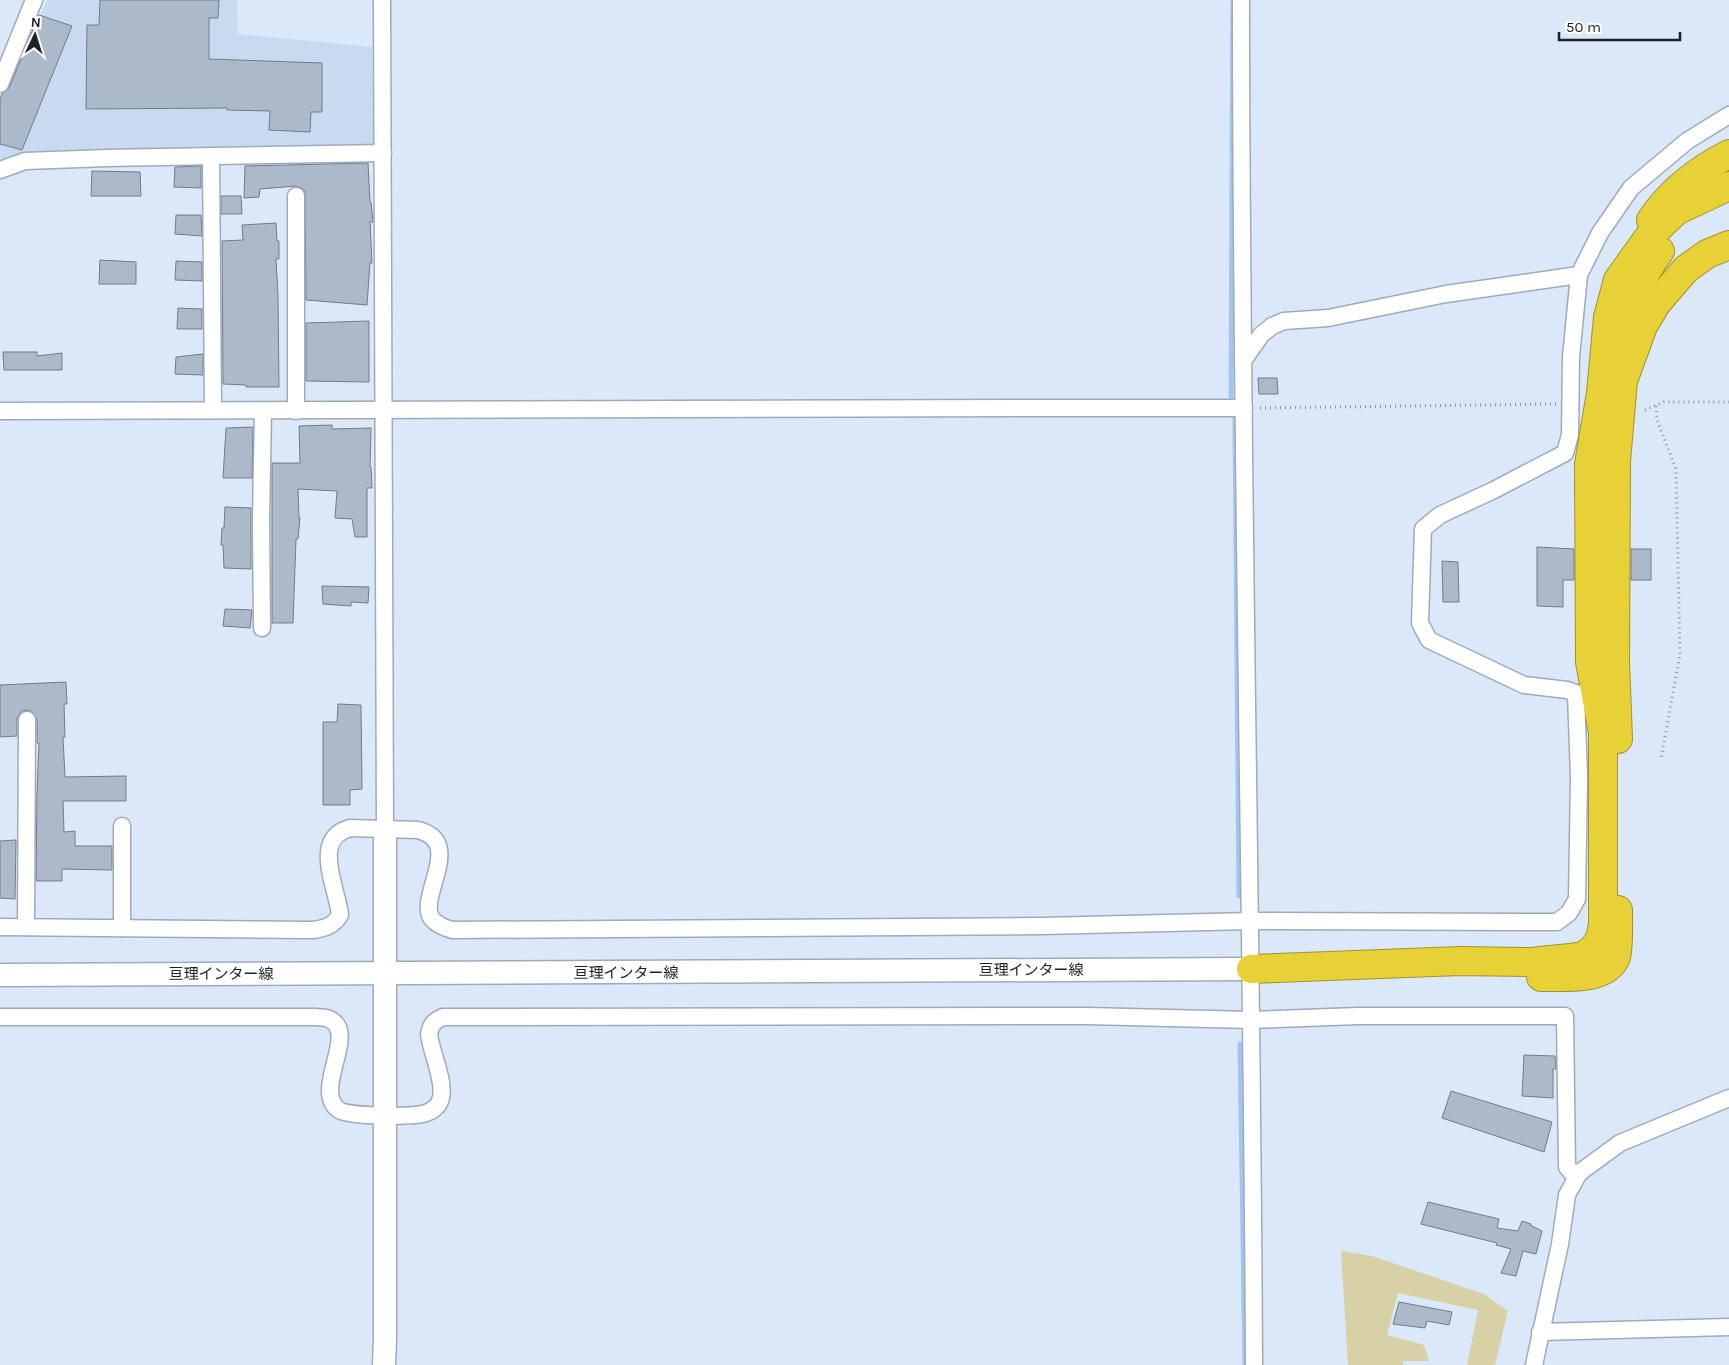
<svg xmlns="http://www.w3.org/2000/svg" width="1729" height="1365" font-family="Karla,'Noto Sans JP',sans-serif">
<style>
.built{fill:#c8daf0}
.green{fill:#d8d1a6}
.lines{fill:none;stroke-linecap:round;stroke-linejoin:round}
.stream{stroke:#a2c5f0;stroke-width:5}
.building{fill:#acb9c9;stroke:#707c8a}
.street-casing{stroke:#9eabba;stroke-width:19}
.secondary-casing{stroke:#9eabba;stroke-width:25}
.highway-casing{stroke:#a19331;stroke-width:30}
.path{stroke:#8b94a1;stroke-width:3;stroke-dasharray:1 4;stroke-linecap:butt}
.street{stroke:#fff;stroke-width:16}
.secondary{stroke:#fff;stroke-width:22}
.highway{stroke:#e8d037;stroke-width:28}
.labels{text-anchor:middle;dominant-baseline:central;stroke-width:4;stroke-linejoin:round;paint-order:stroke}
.street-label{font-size:15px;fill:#1c2127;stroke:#fff}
</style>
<rect width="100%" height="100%" fill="#dbe8f9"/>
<polygon class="built" points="47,0 237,0 238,34 372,47 375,146 27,153 0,160 0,110"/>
<polygon class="green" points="1341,1251 1372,1256 1484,1294 1508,1311 1495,1365 1467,1365 1478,1310 1398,1293 1387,1335 1424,1345 1429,1361 1403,1361 1403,1365 1348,1365"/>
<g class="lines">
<g class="stream">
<polyline points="1231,397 1233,0"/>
<polyline points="1235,417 1239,896"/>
<polyline points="1240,1044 1245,1365"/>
</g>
</g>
<g class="building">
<polygon points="100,0 219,0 218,18 209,18 209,59 322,63 322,112 311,112 310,132 269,130 270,111 227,110 227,108 86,109 87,25 99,25"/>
<polygon points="39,15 72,26 22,150 0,144 0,99 2,94 9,88"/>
<polygon points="368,163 370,202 371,202 373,222 370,222 372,263 370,263 367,305 306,300 305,191 301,188 296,186 260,189 259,197 244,198 245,166"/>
<polygon points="201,166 201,188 174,187 175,167"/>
<polygon points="92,171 140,172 141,196 91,196"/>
<polygon points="221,196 241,196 242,214 221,214"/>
<polygon points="176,215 201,215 202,236 175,234"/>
<polygon points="276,223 277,241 279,241 279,259 276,259 278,295 279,387 246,387 246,385 223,384 222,241 243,240 242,225"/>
<polygon points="100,260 136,262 136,284 99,284"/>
<polygon points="176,261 202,262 202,281 175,280"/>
<polygon points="178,308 202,309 202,329 177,329"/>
<polygon points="369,321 369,382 306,381 306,323"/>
<polygon points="3,352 37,352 37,356 62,353 62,370 4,370"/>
<polygon points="203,354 203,375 175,374 176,357"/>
<polygon points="1258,378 1277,378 1278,394 1259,394"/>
<polygon points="332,425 332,429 371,428 370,467 371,467 372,488 367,488 367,537 355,537 352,519 335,518 337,491 298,489 299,518 300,518 298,539 296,539 293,623 272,623 272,463 300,463 299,426"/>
<polygon points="253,427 252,478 223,478 226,428"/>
<polygon points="225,507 251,508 251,569 224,568 223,545 221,545 222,528 224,528"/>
<polygon points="1537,547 1574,549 1574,580 1563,580 1563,607 1537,606"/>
<rect x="1631" y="549" width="20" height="31"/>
<polygon points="1442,561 1458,562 1459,602 1443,602"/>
<polygon points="322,586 369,587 368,603 351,602 351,606 323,604"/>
<polygon points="225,609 252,610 250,628 223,626"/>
<polygon points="66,682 67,704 64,704 65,737 63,737 65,777 126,776 126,801 63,801 64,832 75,831 75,846 112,846 112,870 62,869 62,881 36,881 37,792 39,743 37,743 37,720 32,712 28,710 22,711 19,715 17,719 17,736 0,737 0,685"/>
<polygon points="338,704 361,705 362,789 350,790 350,805 323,805 323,722 337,722"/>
<polygon points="16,840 15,899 0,898 0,841"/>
<polygon points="1524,1055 1555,1056 1556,1069 1553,1069 1553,1098 1522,1096"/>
<polygon points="1451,1091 1552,1122 1544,1152 1442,1118"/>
<polygon points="1428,1202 1499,1219 1497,1228 1518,1231 1522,1221 1531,1224 1530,1225 1542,1231 1536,1254 1523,1251 1516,1276 1501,1273 1511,1249 1496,1245 1497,1243 1421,1224"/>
<polygon points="1399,1302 1452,1312 1449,1325 1427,1321 1425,1328 1393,1324"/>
</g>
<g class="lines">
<g class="street-casing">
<g id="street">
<polyline points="382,0 385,829"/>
<path d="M1241 0C1241 455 1252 910 1254 1365"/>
<polyline points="0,84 34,0"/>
<polyline points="211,156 213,410"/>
<polyline points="0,170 25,161 107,158 383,153"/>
<polyline points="296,196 296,411"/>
<polyline points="1579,275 1600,233 1631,188 1687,141 1729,115"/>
<polyline points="0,411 1035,408 1244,408"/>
<polyline points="262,628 261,520 263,411"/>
<path d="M0 927 313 930C326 928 333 926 340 915 337 887 311 839 350 828L418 830C466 842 416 898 432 919 437 925 445 928 453 930L1042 926 1250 921 1557 922 1569 913 1577 899 1579 777 1576 693 1567 690 1524 685 1429 640 1420 623 1423 529 1440 515 1494 490 1565 453 1570 435 1571 357 1579 275 1446 294 1328 318 1284 321 1272 326 1261 335 1243 361"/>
<polyline points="26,927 27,720"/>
<polyline points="122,928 122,826"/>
<path d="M0 1017H317C320 1018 326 1017 329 1019 360 1032 311 1091 339 1110 350 1117 415 1117 426 1113 434 1110 440 1105 441 1097 445 1081 431 1052 429 1034 431 1024 434 1021 443 1017L1087 1016 1251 1020 1358 1016H1565L1567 1167 1571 1172 1579 1173"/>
<polyline points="1540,1332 1729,1327"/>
<polyline points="1534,1365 1560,1244 1567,1195 1579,1173 1620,1143 1729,1098"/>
</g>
</g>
<g class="secondary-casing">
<g id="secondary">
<polyline points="0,975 1251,969"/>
<polyline points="384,1365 385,1339 385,829"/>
</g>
</g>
<g class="highway-casing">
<g id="highway">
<path d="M1651 220C1671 190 1698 170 1729 154"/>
<path d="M1623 339C1628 307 1640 278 1660 251"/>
<polyline points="1618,739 1615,661 1616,461 1623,381 1643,326 1656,304 1686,269 1707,254 1729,245"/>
<polyline points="1251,969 1460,961 1531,962 1570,958 1583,956 1593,949 1600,939 1603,925 1603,733 1590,662 1589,464 1601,393 1608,317 1618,280 1648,238 1676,211 1729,186"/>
<path d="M1541 977C1563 976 1606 982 1616 957 1619 947 1618 921 1618 910"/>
</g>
</g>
<g class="path">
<polyline points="1656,406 1657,420 1676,469 1680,654 1661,759"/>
<polyline points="1260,408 1556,404"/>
<polyline points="1645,410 1664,402 1729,402"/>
</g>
<use href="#street" class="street"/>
<use href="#secondary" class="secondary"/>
<use href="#highway" class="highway"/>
</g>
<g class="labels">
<g class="street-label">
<text x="1031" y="970">亘理インター線</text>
<text x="626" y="973">亘理インター線</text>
<text x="221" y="974">亘理インター線</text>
</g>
</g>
<g transform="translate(35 35) rotate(4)" stroke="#ffffff" stroke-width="4" paint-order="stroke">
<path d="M0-4L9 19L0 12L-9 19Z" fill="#1c2127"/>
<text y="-8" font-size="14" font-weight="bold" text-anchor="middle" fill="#1c2127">N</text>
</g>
<path d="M1559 32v8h121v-8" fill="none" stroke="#1c2127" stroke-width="2.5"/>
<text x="1566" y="32" font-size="15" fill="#1c2127" stroke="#ffffff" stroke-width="4" paint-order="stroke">50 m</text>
</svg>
